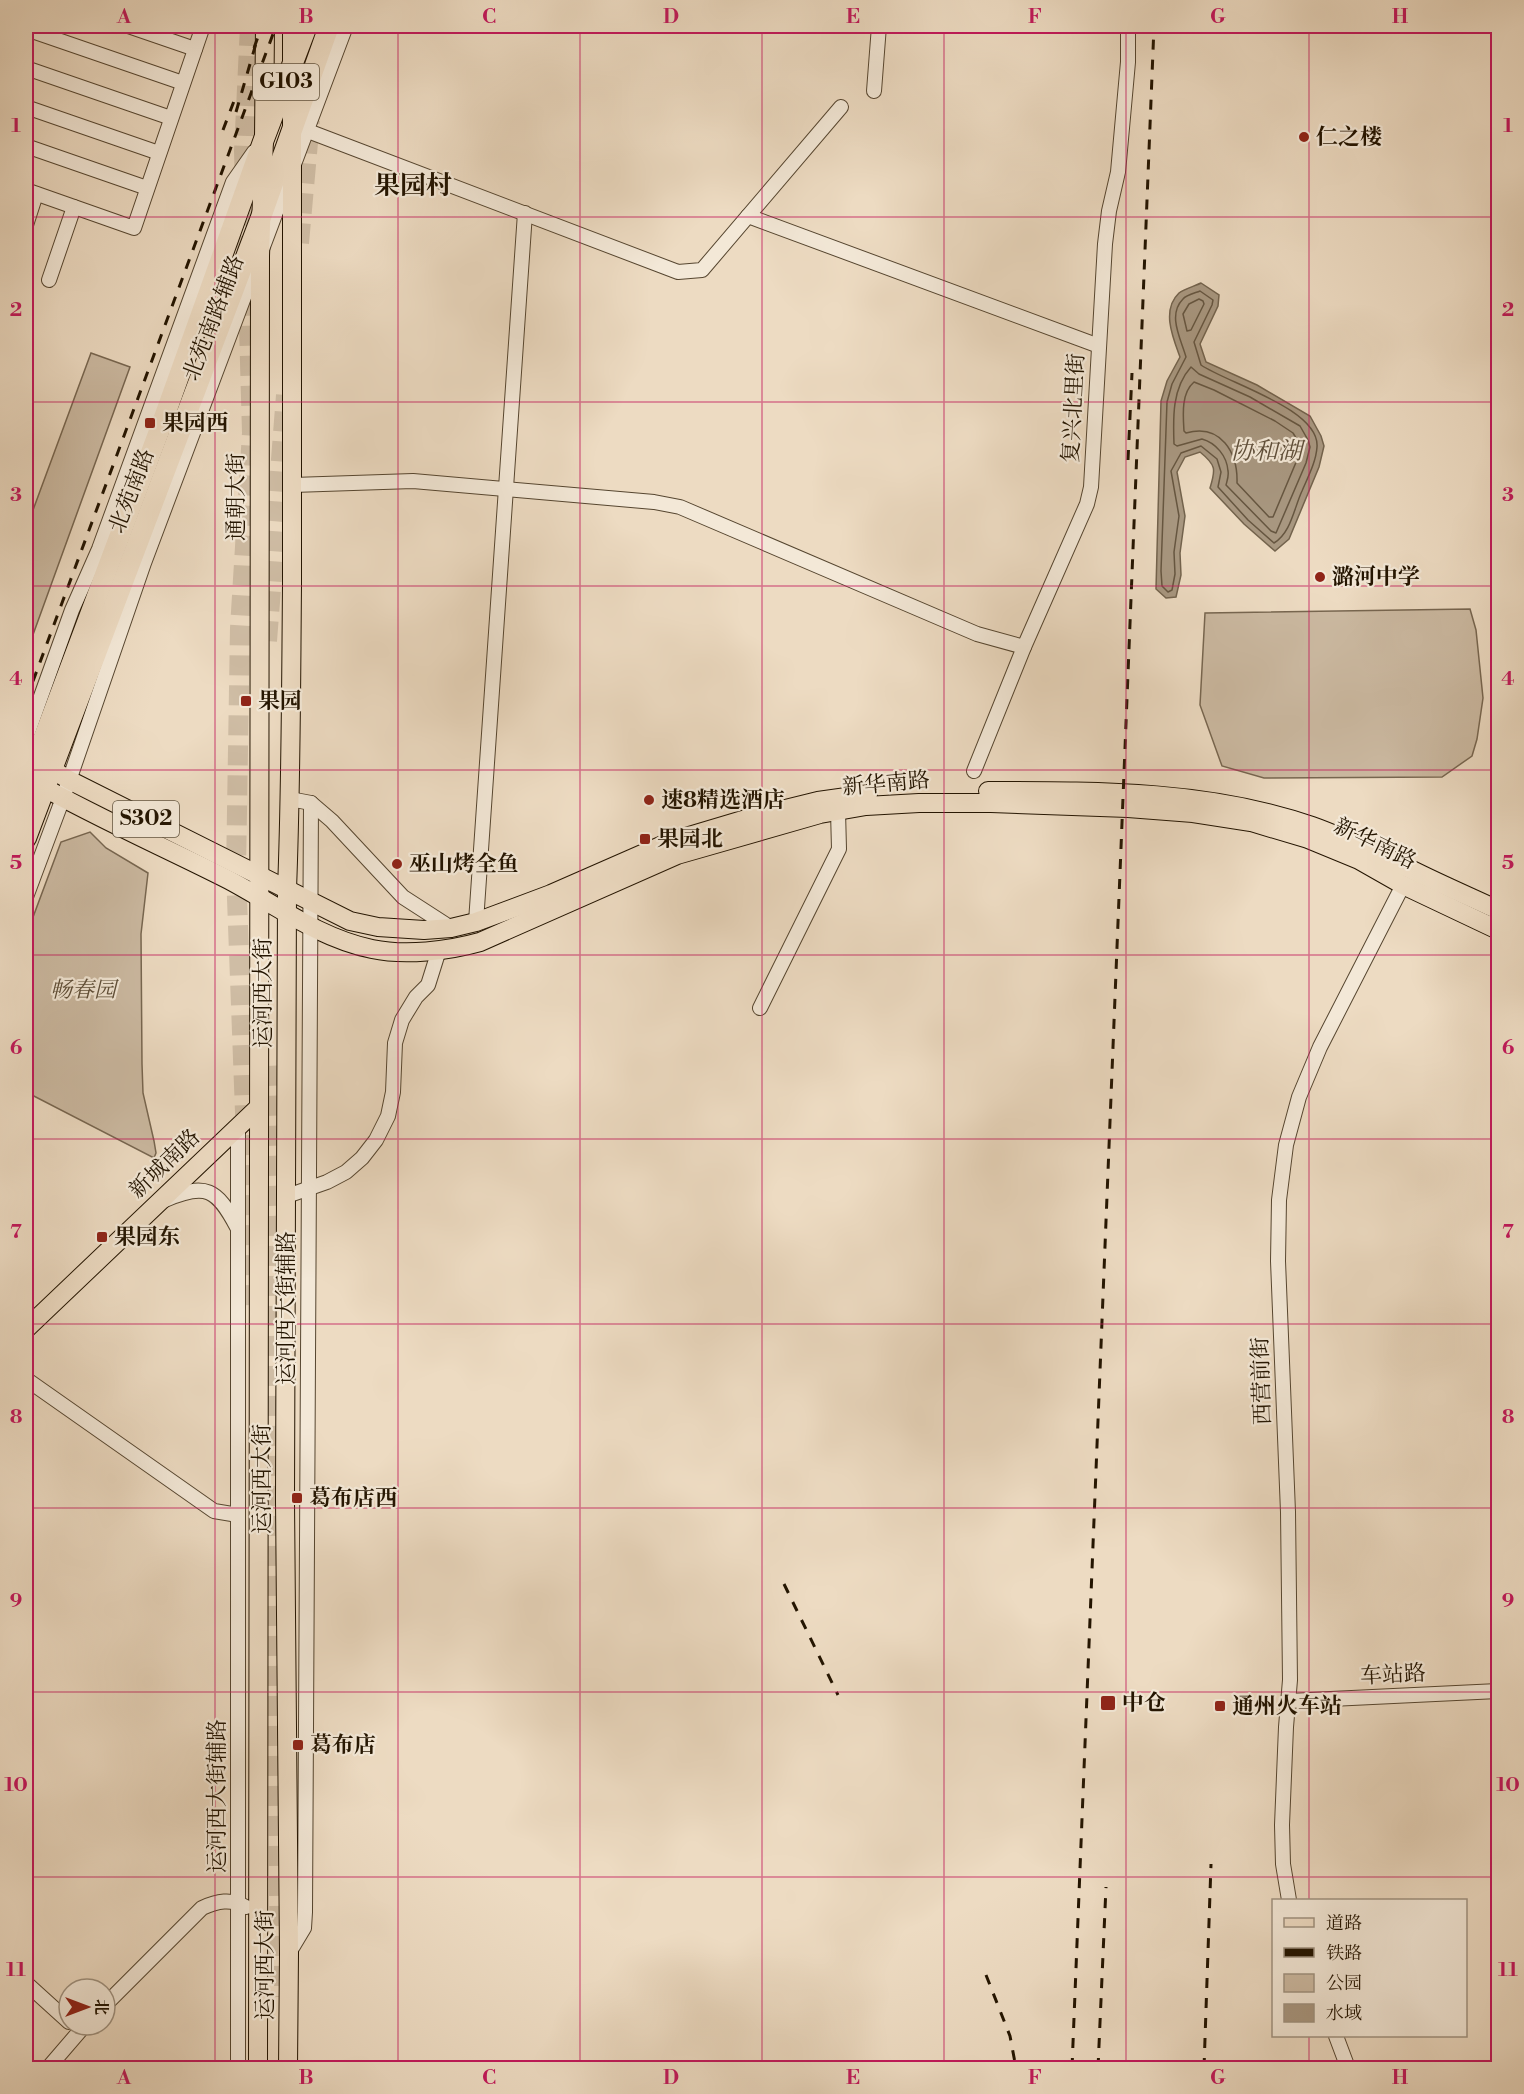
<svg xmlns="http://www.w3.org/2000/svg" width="1524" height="2094" font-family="'Libre Bodoni','Noto Serif SC',serif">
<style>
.green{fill:#cbb9a1;stroke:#776650;stroke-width:1.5}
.water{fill:#a89780;stroke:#73634d;stroke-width:1.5}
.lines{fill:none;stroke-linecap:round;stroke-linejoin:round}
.shore{stroke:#665640;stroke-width:1.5}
.highway-tunnel{stroke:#cfbda5;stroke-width:20;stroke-dasharray:20 10;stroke-linecap:butt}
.minor-casing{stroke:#564630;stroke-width:16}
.major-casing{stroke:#231400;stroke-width:20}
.highway-casing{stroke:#231400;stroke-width:22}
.minor{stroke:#f3e8d7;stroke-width:14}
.major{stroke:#eddbc2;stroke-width:18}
.highway{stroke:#eddbc2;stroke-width:20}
.rail{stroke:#231400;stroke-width:3;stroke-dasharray:10 10;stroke-linecap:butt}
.grid{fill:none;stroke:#c2185b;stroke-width:1.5;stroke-opacity:0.55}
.poi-dot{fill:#8f2418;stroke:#f3e8d7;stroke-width:2}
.labels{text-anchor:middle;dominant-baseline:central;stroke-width:4.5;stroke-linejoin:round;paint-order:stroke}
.shield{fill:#f3e8d7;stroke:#615440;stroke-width:1.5}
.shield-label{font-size:21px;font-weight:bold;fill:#231400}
.poi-label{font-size:22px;font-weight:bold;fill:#231400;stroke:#f3e8d7;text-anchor:start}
.street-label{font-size:22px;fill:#231400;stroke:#f3e8d7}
.park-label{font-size:22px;font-style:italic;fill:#5e4e38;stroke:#f3e8d7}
.water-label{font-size:24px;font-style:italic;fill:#5f4f3a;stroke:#f3e8d7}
.quarter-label{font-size:26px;font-weight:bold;fill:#231400;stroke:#f3e8d7}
.neatline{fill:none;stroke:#c2185b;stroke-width:2}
.grid-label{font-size:20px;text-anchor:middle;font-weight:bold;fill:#c2185b}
</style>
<rect width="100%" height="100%" fill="#eddbc2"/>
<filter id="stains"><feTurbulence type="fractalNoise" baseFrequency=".00333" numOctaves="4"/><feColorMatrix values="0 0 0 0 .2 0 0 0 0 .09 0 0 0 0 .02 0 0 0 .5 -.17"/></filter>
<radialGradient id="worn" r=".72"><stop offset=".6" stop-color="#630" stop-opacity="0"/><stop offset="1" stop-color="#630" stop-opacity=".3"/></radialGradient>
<g class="green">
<polygon points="91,353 130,367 26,654 26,529"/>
<polygon points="1470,609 1476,630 1483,698 1477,739 1472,756 1442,777 1264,778 1222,766 1200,705 1205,613"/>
<polygon points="90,832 106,848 148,873 141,934 142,1064 143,1093 154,1141 156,1153 154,1158 26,1092 26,936 61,842"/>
</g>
<path class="water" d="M1201 283 1219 295 1218 306 1200 344 1206 362 1257 385 1310 416 1321 436 1324 446 1319 467 1289 539 1275 551 1244 524 1210 488C1216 469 1216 465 1200 452L1185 457 1177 472 1185 516 1180 553 1181 575 1176 597 1166 598 1156 589 1161 401 1167 381 1180 357C1173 338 1161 310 1179 293 1184 289 1195 286 1201 283Z"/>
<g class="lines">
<g class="shore">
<path d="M1200 291 1213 300 1212 305 1194 342 1201 365C1227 383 1320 409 1317 447 1316 462 1308 477 1302 491 1294 508 1291 533 1274 543L1248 520 1218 487 1221 472 1217 459 1201 446 1181 453 1171 471 1179 516 1174 552 1175 574 1172 590 1168 592 1162 586 1161 571 1167 402 1172 384 1186 357C1181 339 1167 315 1183 299 1186 295 1195 293 1200 291Z"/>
<polygon points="1199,299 1203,301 1204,304 1191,330 1187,331 1183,314 1189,304"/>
<path d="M1191 367 1199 374 1250 397 1300 426 1308 440 1310 447 1306 463 1276 533 1271 531 1226 485C1227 481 1229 476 1228 471 1227 456 1216 443 1202 439L1177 446 1174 444C1173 418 1172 388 1191 367Z"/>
<path d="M1194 382 1214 390 1275 421 1293 433 1301 446 1297 460 1273 517H1269L1237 483C1238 453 1221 423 1186 433L1184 431C1183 415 1181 393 1194 382Z"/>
</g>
<g class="highway-tunnel">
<polyline points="250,26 244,151 252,433 240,628 236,872 249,1219 250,1309"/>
<polyline points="299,243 310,120"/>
<polyline points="267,641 286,395"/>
<polyline points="267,1066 273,1218 280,1997"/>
</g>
<g class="minor-casing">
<g id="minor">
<polyline points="128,26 195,49"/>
<polyline points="26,29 183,83"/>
<polyline points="26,68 171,118"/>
<polyline points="874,91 879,26"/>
<polyline points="26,107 159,153"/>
<polyline points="300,128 678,272 702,270 841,107"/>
<polyline points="26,146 147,188"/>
<polyline points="26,190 134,228 203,26"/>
<polyline points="748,216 1099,346"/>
<polyline points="26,225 36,194"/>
<polyline points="49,280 74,207"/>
<polyline points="293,485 413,481 654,502 680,507 977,634 1024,647"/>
<polyline points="35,760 26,738 72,610 99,549 233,182 254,152"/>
<polyline points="974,771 1024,647 1087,504 1091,487 1105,244 1109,211 1118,172 1128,62 1128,26"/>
<polyline points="290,799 311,803 332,821 403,897 451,928"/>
<polyline points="26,897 63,798 144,563 346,26"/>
<polyline points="476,922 525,213"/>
<polyline points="760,1008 839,849 838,811"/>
<polyline points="287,1196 327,1182 346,1172 362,1158 376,1140 388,1116 393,1092 395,1043 402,1020 416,997 428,985 439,950"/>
<path d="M165 1200C206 1182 217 1189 237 1227"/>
<polyline points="26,1379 214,1511 238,1515"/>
<polyline points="1289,1701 1498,1691"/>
<polyline points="1289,1900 1283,1864 1282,1825 1286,1727 1290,1680 1288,1512 1278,1261 1279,1200 1286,1145 1299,1097 1320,1047 1403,885"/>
<polyline points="289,1953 304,1928 305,1912 311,803"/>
<polyline points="26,1983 69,2022"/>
<path d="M105 2005 202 1908C217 1901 231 1898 246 1907"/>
<polyline points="1336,2036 1348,2068"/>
<polyline points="48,2068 85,2025"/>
<polyline points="238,2068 238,1127"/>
</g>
</g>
<g class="major-casing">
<g id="major">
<polyline points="26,753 69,780 350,921 378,927 424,930 451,928 476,922 551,894 672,841 749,818 818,801 868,794"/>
<path d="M34 782C97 818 164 847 229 880 276 905 319 938 372 949 405 956 448 951 480 942L677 855 820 814 866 806 919 803H991L1128 808 1193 813 1251 822 1308 839 1359 860 1403 885 1498 930"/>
<path d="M988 791C1096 791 1209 790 1312 826 1346 838 1379 855 1412 870 1440 884 1470 897 1498 910"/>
<polyline points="26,1329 259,1107"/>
<polyline points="258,2068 260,256 264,139 265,26"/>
<path d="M288 2068 289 1953 285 1501 287 889C291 789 291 687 292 586 293 399 293 212 292 26"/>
</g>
</g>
<g class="highway-casing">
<g id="highway">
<polyline points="26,785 161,426 264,139 307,26"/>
<polyline points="26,838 260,220 329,26"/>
</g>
</g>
<use href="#minor" class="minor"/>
<use href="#major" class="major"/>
<use href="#highway" class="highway"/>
<g class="rail">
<polyline points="254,48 262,26"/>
<polyline points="236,112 257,40"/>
<polyline points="223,130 234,101"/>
<polyline points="1128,460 1132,373"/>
<polyline points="26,700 276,26"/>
<polyline points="784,1584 838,1695"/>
<polyline points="986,1975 1010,2036 1016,2068"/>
<polyline points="1072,2068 1154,26"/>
<polyline points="1098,2068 1106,1887"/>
<polyline points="1204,2068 1211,1864"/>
</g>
</g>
<path class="grid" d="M215 26V2068M398 26V2068M580 26V2068M762 26V2068M944 26V2068M1126 26V2068M1309 26V1900M26 217H1498M26 402H1498M26 586H1498M26 770H1498M26 955H1498M26 1139H1498M26 1324H1498M26 1508H1498M26 1692H1498M26 1877H1498M1309 2036V2068"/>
<g class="poi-dot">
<circle cx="1304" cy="137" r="6"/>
<rect x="144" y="417" width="12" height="12" rx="3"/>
<circle cx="1320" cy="577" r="6"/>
<rect x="240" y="695" width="12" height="12" rx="3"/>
<circle cx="649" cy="800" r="6"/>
<rect x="639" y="833" width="12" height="12" rx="3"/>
<circle cx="397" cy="864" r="6"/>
<rect x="96" y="1231" width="12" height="12" rx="3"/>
<rect x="291" y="1492" width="12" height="12" rx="3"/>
<rect x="1100" y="1695" width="16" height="16" rx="3"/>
<rect x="1214" y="1700" width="12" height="12" rx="3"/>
<rect x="292" y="1739" width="12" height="12" rx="3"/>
</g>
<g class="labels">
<g class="shield">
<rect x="253" y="64" width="66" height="36" rx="4.5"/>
<rect x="113" y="801" width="66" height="36" rx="4.5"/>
</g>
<g class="shield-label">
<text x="286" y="82">G103</text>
<text x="146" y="819">S302</text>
</g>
<g class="poi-label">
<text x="1316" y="137">仁之楼</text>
<text x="162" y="423">果园西</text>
<text x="1332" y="577">潞河中学</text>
<text x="258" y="701">果园</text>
<text x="661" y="800">速8精选酒店</text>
<text x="657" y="839">果园北</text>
<text x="409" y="864">巫山烤全鱼</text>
<text x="114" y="1237">果园东</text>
<text x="309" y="1498">葛布店西</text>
<text x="1122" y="1703">中仓</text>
<text x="1232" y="1706">通州火车站</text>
<text x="310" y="1745">葛布店</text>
</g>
<g class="street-label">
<text transform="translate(214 318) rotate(-69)">北苑南路辅路</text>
<text transform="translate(1074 408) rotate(-87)">复兴北里街</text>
<text transform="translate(132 491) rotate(-69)">北苑南路</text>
<text transform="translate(236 497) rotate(-90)">通朝大街</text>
<text transform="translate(886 784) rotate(-5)">新华南路</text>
<text transform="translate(1375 844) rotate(26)">新华南路</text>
<text transform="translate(263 993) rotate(-90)">运河西大街</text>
<text transform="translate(165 1164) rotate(-44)">新城南路</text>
<text transform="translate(286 1308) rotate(-90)">运河西大街辅路</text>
<text transform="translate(1262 1381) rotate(-92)">西营前街</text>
<text transform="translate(262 1479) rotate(-90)">运河西大街</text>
<text transform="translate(1393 1675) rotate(-3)">车站路</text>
<text transform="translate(217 1796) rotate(-90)">运河西大街辅路</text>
<text transform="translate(265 1965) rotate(-90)">运河西大街</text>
</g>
<g class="park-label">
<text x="83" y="990">畅春园</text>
</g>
<g class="water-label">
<text x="1266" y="452">协和湖</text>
</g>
<g class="quarter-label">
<text x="413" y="186">果园村</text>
</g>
</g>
<rect width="1524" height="2094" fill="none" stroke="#eddbc2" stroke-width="66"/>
<rect x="1272" y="1899" width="195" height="138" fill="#f3e8d7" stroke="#a09381" stroke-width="1.5"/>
<rect x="1284" y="1918" width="30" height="9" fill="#eddbc2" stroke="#a09381" stroke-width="1.5"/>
<text x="1326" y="1929" font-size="18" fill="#231400">道路</text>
<rect x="1284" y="1948" width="30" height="9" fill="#231400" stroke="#a09381" stroke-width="1.5"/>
<text x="1326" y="1959" font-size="18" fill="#231400">铁路</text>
<rect x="1284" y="1974" width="30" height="18" fill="#cbb9a1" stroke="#a09381" stroke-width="1.5"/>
<text x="1326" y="1989" font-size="18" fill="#231400">公园</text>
<rect x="1284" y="2004" width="30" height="18" fill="#a89780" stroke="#a09381" stroke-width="1.5"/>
<text x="1326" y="2019" font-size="18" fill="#231400">水域</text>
<g transform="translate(87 2007) rotate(90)"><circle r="28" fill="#f3e8d7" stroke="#a09381" stroke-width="1.5"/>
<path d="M0-4.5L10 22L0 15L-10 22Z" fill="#8f2418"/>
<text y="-9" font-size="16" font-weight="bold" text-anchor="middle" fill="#231400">北</text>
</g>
<rect x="33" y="33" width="1458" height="2028" class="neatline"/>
<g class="grid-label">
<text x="124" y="23">A</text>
<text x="306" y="23">B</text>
<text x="489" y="23">C</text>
<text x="671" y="23">D</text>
<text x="853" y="23">E</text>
<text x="1035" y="23">F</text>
<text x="1218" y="23">G</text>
<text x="1400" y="23">H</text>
<text x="16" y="132">1</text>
<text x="1508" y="132">1</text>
<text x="16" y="316">2</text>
<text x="1508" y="316">2</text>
<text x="16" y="501">3</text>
<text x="1508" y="501">3</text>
<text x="16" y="685">4</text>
<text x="1508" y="685">4</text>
<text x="16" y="869">5</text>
<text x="1508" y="869">5</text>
<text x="16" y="1054">6</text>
<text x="1508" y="1054">6</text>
<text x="16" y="1238">7</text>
<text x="1508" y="1238">7</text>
<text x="16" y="1423">8</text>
<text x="1508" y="1423">8</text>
<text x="16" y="1607">9</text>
<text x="1508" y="1607">9</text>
<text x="16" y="1791">10</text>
<text x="1508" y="1791">10</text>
<text x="16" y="1976">11</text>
<text x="1508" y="1976">11</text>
<text x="124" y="2084">A</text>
<text x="306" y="2084">B</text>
<text x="489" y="2084">C</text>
<text x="671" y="2084">D</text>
<text x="853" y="2084">E</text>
<text x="1035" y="2084">F</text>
<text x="1218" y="2084">G</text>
<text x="1400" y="2084">H</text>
</g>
<rect width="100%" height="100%" filter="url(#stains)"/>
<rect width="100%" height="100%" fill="url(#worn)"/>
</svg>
